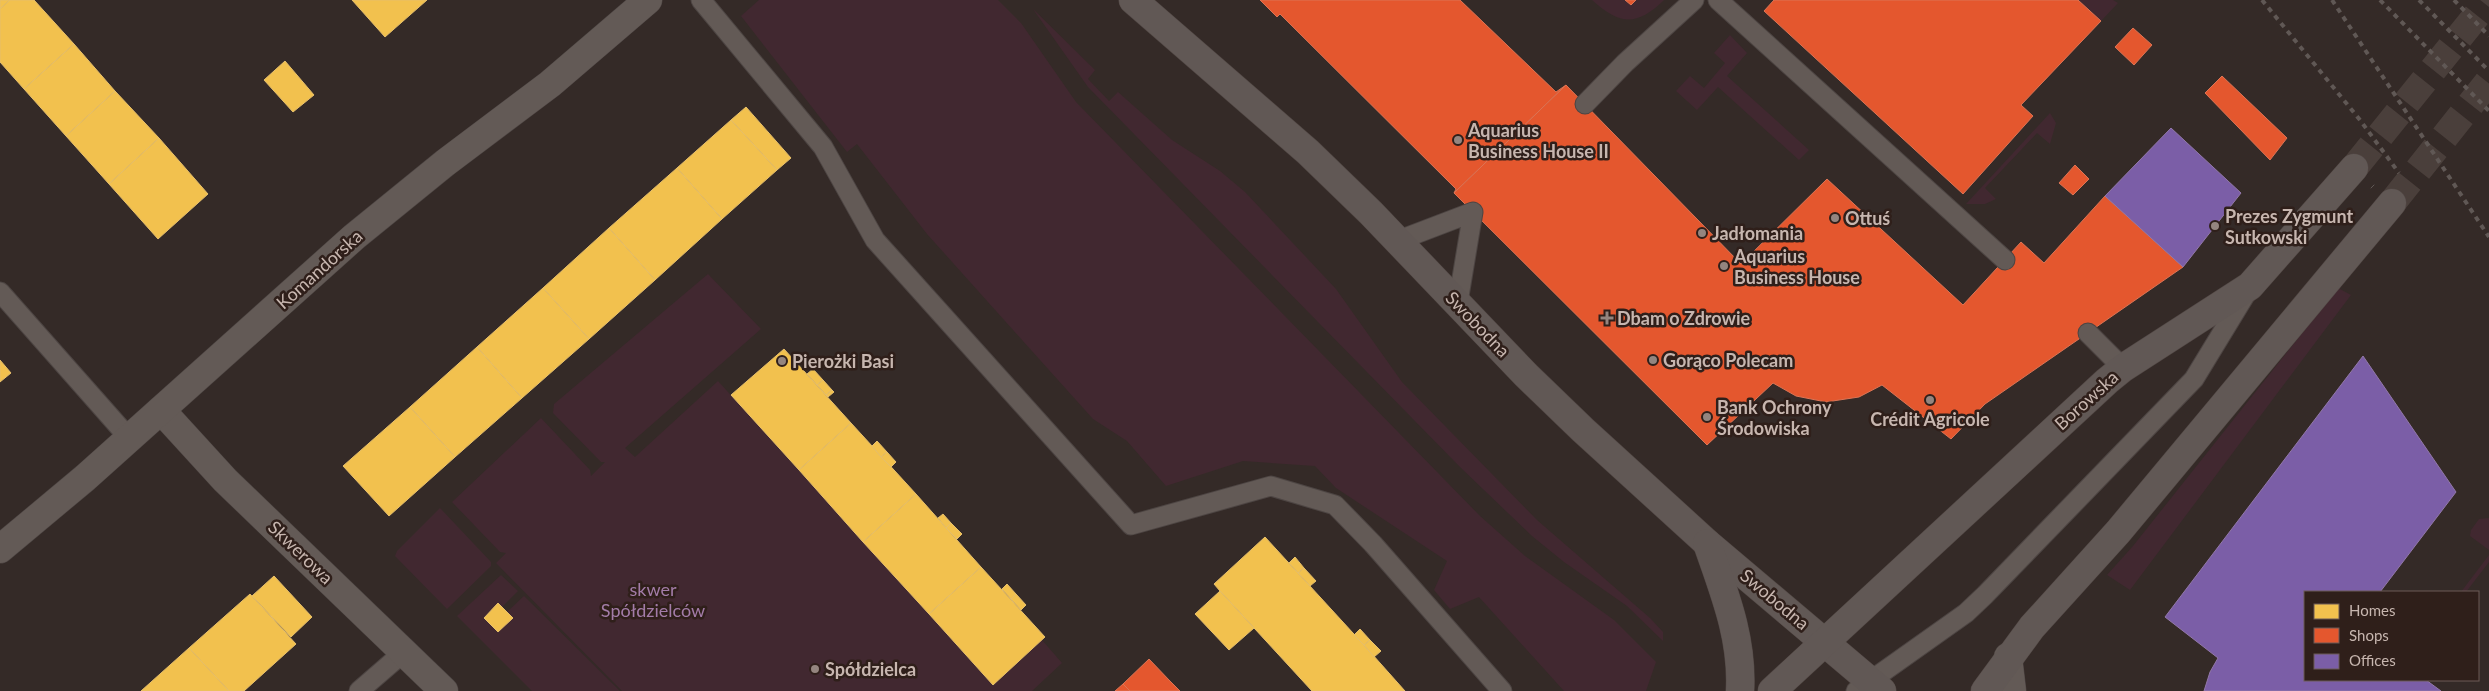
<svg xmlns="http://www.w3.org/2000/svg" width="2489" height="691" font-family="Lato,sans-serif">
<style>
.green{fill:#412830}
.homes{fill:#f2c14e;stroke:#e5be6b}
.shops{fill:#e4572e;stroke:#db7455}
.offices{fill:#7b5ea7;stroke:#9278a9}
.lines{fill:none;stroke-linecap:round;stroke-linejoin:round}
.secondary-tunnel{stroke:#4a3f3b;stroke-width:28;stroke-dasharray:28 14;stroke-linecap:butt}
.lane-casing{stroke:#4d4543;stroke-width:21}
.street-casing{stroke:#4d4543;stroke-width:29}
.secondary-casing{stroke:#514744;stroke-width:29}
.lane{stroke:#635a56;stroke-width:19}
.street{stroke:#635a56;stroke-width:28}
.secondary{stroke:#615855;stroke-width:28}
.tram{stroke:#605855;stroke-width:1}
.rail{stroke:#605855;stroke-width:4;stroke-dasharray:5 5;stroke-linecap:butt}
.poi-dot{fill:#94857f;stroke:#2f1f1a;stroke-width:2}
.labels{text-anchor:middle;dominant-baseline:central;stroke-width:5;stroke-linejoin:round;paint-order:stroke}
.poi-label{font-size:18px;font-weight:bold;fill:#c7b6af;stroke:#2f1f1a;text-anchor:start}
.street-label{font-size:18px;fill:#c7b6af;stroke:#2f1f1a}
.park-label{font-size:18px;fill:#a37ca8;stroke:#2f1f1a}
</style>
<rect width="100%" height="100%" fill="#342a27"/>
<g class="green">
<polygon points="759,0 998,0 1021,23 1076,102 1480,516 1525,556 1614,620 1656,662 1646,691 1564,691 1479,597 1450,609 1434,590 1447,561 1336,488 1315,466 1243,461 1166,486 1127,441 1093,419 927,234 857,144 847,152 741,16"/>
<path d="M1592 0H1625L1631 5 1636 0H1664C1636 27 1620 25 1592 0Z"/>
<polygon points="2078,0 2113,0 2118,3 2101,21"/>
<polygon points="1033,9 1095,70 1088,79 1109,101 1118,92 1172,140 1220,171 1245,192 1336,289 1402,382 1537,520 1650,618 1663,632 1663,641 1627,606 1564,562 1532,536 1460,467 1088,87"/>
<polygon points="1730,35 1747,53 1727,76 1809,150 1799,160 1718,87 1697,110 1676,91 1690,76 1704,88 1725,63 1714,53"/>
<polygon points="2050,113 2056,123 2050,144 2037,133 1985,188 1996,199 1985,204 1966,204"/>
<polygon points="708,274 761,329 625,448 635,457 718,381 993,685 1042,640 1062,663 1032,691 622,691 496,563 506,553 500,552 452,502 541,418 590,470 591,476 605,462 601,462 553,413 554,404"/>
<polygon points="2338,288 2351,295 2130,590 2107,575 2133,546"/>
<polygon points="440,508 491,562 491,566 447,609 395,556 397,551"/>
<polygon points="2489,518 2489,550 2470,536 2471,530 2479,519"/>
<polygon points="2489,555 2489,562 2466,592 2461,592"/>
<polygon points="501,575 518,591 502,607 498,604 485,618 507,612 524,596 620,691 532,691 457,616"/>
</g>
<g class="homes">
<polygon points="0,0 10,0 0,9"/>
<polygon points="10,0 34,0 74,44 24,89 0,62 0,9"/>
<polygon points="352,0 427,0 385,37"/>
<polygon points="74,44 115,91 66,136 24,89"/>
<polygon points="285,61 314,95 293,112 264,80"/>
<polygon points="115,91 159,138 109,184 66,136"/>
<polygon points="746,107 791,158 777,170 731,120"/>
<polygon points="731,120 777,170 722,219 677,168"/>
<polygon points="159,138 208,194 158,239 109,184"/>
<polygon points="677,168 722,219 655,280 609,228"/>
<polygon points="609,228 655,280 589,339 543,288"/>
<polygon points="543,288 589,339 522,398 477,347"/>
<polygon points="477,347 522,398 455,457 410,407"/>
<polygon points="784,349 851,423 799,470 731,395"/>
<polygon points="0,360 11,373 0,382"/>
<polygon points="813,369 823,380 817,385 807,374"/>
<polygon points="823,380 832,390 826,395 817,385"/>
<polygon points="832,390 834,392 828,397 826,395"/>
<polygon points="410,407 455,457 389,516 343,466"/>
<polygon points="851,423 916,494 863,542 799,470"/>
<polygon points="877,441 887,452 881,457 872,446"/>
<polygon points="887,452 896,462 891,467 881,457"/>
<polygon points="916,494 981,567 929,614 863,542"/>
<polygon points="943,514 951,523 946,528 938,518"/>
<polygon points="951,523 962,534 957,539 946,528"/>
<polygon points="1265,537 1364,645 1405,691 1312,691 1220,591 1214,584"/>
<polygon points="1295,557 1304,568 1298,573 1289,563"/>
<polygon points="981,567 1045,637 993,685 929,614"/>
<polygon points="1304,568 1316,581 1310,586 1298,573"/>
<polygon points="274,576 312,617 291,637 252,596"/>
<polygon points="1007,584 1016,594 1011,599 1002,589"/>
<polygon points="1220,591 1254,628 1229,650 1195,614"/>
<polygon points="250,594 296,644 244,691 229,691 189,648"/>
<polygon points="1016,594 1026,605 1021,610 1011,599"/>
<polygon points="498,603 513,618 498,632 484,618"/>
<polygon points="1360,629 1370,640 1364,645 1354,635"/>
<polygon points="1370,640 1381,651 1374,657 1364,645"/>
<polygon points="189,648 229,691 141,691"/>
</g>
<g class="shops">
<polygon points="1260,0 1460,0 1556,92 1566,85 1454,193 1456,189 1280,14 1277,17"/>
<polygon points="1625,0 1636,0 1631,5"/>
<polygon points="1774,0 2078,0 2101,21 2021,105 2033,116 1963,194 1764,11"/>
<polygon points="2133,28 2152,45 2134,65 2115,47"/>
<polygon points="2222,76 2287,138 2270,160 2205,93"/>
<polygon points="1566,85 1741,264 1827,179 1963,305 2021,242 2044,263 2105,196 2183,267 1985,404 1951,439 1882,385 1859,397 1826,402 1796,396 1773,383 1707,445 1454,193"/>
<polygon points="2075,165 2089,179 2073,195 2059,183"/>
<polygon points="1149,659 1170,681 1180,691 1130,691 1123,684"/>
<polygon points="1123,684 1130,691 1115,691"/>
</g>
<g class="offices">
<polygon points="2171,128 2241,193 2183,267 2105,196"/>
<polygon points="2363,356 2456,492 2380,592 2305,592 2305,680 2426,680 2441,691 2204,691 2210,672 2218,658 2165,617"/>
</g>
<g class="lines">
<g class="secondary-tunnel">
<polyline points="2354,168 2489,0"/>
<polyline points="2392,203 2489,81"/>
</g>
<g class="lane-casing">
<g id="lane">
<polyline points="701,0 823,147 875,240 1131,525 1271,486 1335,505 1373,544 1502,691"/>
<polyline points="1718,0 2005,260"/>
<polyline points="1585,104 1625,63 1694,0"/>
<polyline points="1397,241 1473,212 1458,302"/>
<polyline points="0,292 129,438"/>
<polyline points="2088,333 2123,368"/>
<polyline points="359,691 404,652"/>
<polyline points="1856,691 1966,613 1985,595 2194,379 2247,292"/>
</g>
</g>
<g class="street-casing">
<g id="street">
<polyline points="161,410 225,480 444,691"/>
<polyline points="0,549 85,478 354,237 445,163 550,84 648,0"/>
<polyline points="2008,657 2012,691"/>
</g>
</g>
<g class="secondary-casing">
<g id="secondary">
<polyline points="1133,0 1308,152 1371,213 1526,375 1583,430 1707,543 1882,691"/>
<path d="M1707 543C1724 592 1743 638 1740 691"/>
<polyline points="1772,691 2107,381 2123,368 2250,286 2354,168"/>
<polyline points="1985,691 2032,627 2118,532 2392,203"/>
</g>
</g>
<use href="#lane" class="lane"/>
<use href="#street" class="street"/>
<use href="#secondary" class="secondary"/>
<polyline class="tram" points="2371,188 2374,185"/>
<g class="rail">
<polyline points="2262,0 2360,120 2399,173"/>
<polyline points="2332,0 2489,237"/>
<polyline points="2380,0 2489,111"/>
<polyline points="2419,0 2489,71"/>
<polyline points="2454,0 2489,36"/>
</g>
</g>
<g class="poi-dot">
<circle cx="1458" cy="140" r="5"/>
<circle cx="1835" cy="218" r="5"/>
<circle cx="2215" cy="226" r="5"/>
<circle cx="1702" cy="233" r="5"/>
<circle cx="1724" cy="266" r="5"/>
<path d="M1604.5 310.5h5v5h5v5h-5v5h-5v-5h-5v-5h5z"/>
<circle cx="1653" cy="360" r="5"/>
<circle cx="782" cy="361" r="5"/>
<circle cx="1930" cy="400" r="5"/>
<circle cx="1707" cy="417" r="5"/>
<circle cx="815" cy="669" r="5"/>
</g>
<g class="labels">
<g class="poi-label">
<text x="1468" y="130">Aquarius<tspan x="1468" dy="21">Business House II</tspan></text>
<text x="2225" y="216">Prezes Zygmunt<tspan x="2225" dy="21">Sutkowski</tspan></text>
<text x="1845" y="218">Ottuś</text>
<text x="1712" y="233">Jadłomania</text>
<text x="1734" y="256">Aquarius<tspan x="1734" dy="21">Business House</tspan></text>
<text x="1617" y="318">Dbam o Zdrowie</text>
<text x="1663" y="360">Gorąco Polecam</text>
<text x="792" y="361">Pierożki Basi</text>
<text x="1717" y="407">Bank Ochrony<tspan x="1717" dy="21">Środowiska</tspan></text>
<text x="1930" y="419" text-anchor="middle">Crédit Agricole</text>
<text x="825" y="669">Spółdzielca</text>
</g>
<g class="street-label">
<text transform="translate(319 269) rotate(-42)">Komandorska</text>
<text transform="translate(1478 324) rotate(46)">Swobodna</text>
<text transform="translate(2086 400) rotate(-42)">Borowska</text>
<text transform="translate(301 552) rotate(44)">Skwerowa</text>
<text transform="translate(1775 599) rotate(40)">Swobodna</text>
</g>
<g class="park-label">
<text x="653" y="589">skwer<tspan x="653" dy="21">Spółdzielców</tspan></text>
</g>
</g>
<rect x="2304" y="591" width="175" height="90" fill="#2f1f1a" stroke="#6c5b56"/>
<rect x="2314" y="604" width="25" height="15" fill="#f2c14e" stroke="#6c5b56"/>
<text x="2349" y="616" font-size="15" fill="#c7b6af">Homes</text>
<rect x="2314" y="628" width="25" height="15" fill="#e4572e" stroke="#6c5b56"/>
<text x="2349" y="641" font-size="15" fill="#c7b6af">Shops</text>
<rect x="2314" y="654" width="25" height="15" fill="#7b5ea7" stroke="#6c5b56"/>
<text x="2349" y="666" font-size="15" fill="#c7b6af">Offices</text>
</svg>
